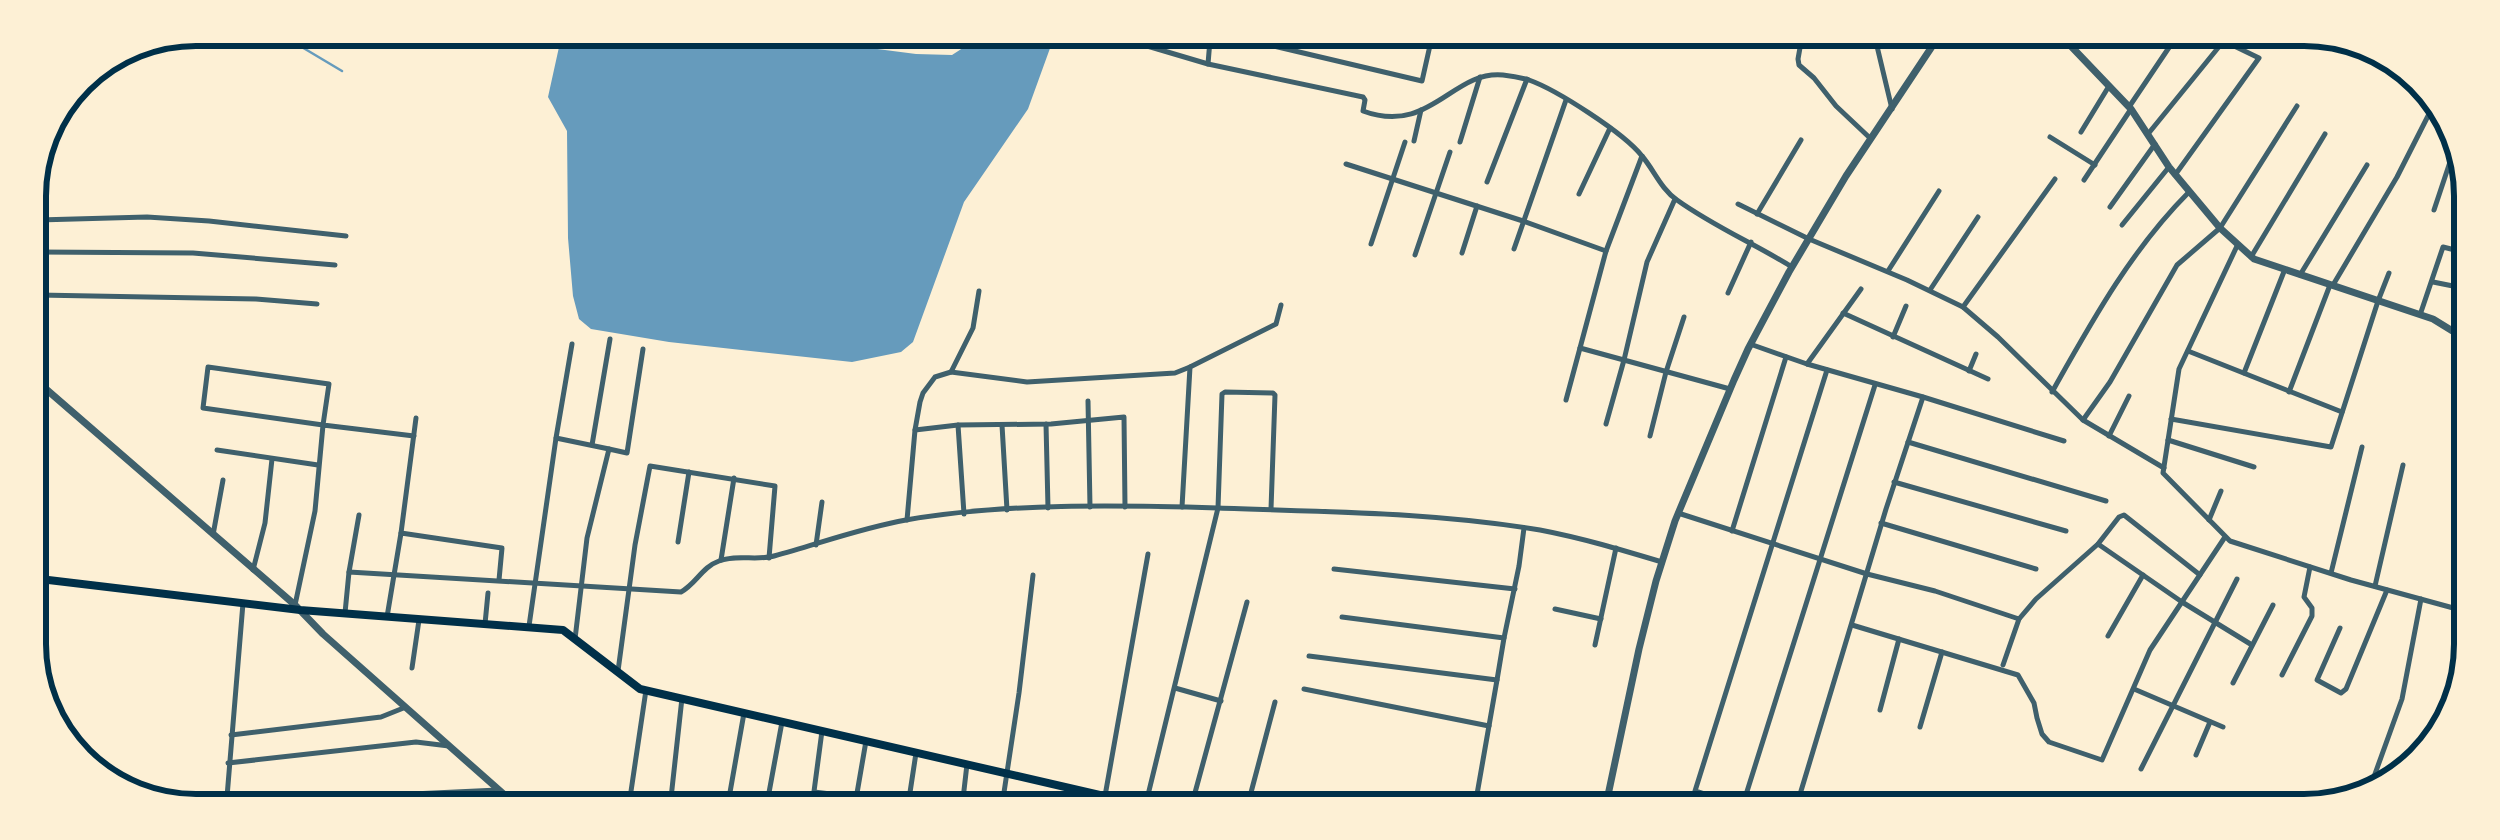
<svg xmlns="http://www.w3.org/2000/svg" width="2500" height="840" font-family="'Fira Sans',sans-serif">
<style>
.water{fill:#669bbc}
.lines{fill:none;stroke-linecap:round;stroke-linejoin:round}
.stream{stroke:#669bbc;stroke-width:2.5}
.minor{stroke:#3f606c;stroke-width:5}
.tertiary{stroke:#3f606c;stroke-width:7}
.secondary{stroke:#003049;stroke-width:8}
.rim{fill:none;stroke:#003049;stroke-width:6}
</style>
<rect width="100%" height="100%" fill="#fdf0d5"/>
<polygon class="water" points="561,38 681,39 691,42 800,39 916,54 952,55 969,44 971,39 1053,40 1028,109 964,202 913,342 901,352 852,362 669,342 591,329 579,319 573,296 568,238 567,131 548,97"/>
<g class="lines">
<g class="stream">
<polyline points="252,38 295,43 342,71"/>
<polyline points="188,39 225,38"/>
</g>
<g class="minor">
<path d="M1127 40 1208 64 1363 97 1365 100 1363 111C1430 136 1452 70 1503 75 1512 76 1522 78 1529 80 1557 90 1624 133 1642 156 1654 170 1661 189 1677 200 1713 226 1755 244 1792 267"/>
<polyline points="1248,40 1422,81 1431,41"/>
<polyline points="1460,41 1476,44"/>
<polyline points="1801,42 1798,59 1799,65 1814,78 1836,106 1871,139"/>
<polyline points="1876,42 1892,109"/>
<polyline points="1159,49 1161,40"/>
<polyline points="1208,64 1210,40"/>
<polyline points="2129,107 2172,43"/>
<polyline points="2081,132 2109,86"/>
<polyline points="2148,134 2222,43"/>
<polyline points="2050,137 2095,165"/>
<polyline points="1414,141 1421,110"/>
<polyline points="1460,142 1480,77"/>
<polyline points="1346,164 1523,221 1606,251 1580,348"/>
<polyline points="2175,175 2259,58 2228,43"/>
<polyline points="2084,180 2131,109"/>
<polyline points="1487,182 1527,79"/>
<polyline points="1579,194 1610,128"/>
<polyline points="1738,204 1809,239 1907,280 1963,307 1998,337 2083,420 2164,468"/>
<polyline points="2110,207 2155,144"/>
<polyline points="2434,210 2453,153"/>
<polyline points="1757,214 1801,140"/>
<polyline points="38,220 147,217 209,221 346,236"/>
<polyline points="2122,225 2169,167"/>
<polyline points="1371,244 1405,142"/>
<polyline points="2237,246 2179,369 2163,473 2230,541 2351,580 2457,609"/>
<polyline points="1514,249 1566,100"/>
<polyline points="1606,251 1642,156"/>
<polyline points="38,252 193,253 335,265"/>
<polyline points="1462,253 1477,206"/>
<polyline points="1415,255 1450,152"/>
<polyline points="2251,257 2325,134"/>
<polyline points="1888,271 1939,191"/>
<polyline points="2300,275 2367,165"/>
<polyline points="2433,282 2458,287 2459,283"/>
<polyline points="2333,285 2397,177 2430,112 2434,114"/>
<polyline points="1930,290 1978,217"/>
<polyline points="1728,293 1751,242"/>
<polyline points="38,295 256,299 317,304"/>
<polyline points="1963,307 2055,179"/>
<polyline points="1843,313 1988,379"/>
<polyline points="2420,315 2443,247 2459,251"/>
<polyline points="1893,337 1906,306"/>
<polyline points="572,344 556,438 609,449"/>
<polyline points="1750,344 1807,364 1923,397 2064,441"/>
<polyline points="2188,351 2342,412"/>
<polyline points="1807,364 1861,289"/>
<polyline points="1969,371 1976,354"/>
<polyline points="951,372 973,328 979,291"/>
<polyline points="2244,373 2285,269"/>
<path d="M2052 392C2092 321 2131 250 2189 192"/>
<polyline points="2289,392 2330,285"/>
<polyline points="1566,400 1580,348 1730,389"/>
<polyline points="1088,401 1090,507"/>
<polyline points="2171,419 2331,447 2378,301 2389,273"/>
<polyline points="2083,420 2110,382 2177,265 2220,228 2297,106"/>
<polyline points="1046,424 1048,508"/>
<polyline points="1606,424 1624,360 1647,262 1675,199"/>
<polyline points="958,425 964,514"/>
<polyline points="1002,425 1007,510"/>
<polyline points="915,430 958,425 1051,424 1124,417 1125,507"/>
<polyline points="1650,436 1666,372 1684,317"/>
<polyline points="2109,436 2129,396"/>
<polyline points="2168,440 2254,467"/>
<polyline points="1908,442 2106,501"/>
<polyline points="592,445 610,339"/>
<polyline points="217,450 318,465"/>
<polyline points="1894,482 2066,531"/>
<polyline points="1182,507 1190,367 1276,324 1281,305"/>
<polyline points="1678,513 1867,574 1935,591 2019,619"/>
<polyline points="907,520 915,430 920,402 923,393 935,377 951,372 1027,382 1175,373 1190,367"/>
<polyline points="2209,520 2221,491"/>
<polyline points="1881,523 2036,569"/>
<polyline points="1732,531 1786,357"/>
<polyline points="401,533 416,418"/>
<polyline points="213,535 223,480"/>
<polyline points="678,542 689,472"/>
<polyline points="2098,544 2119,517 2124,515 2200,575"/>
<polyline points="816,545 822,502"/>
<polyline points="721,560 734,478"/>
<polyline points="1334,569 1515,589"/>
<polyline points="253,570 265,523 272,459"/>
<polyline points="349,572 359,515"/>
<polyline points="2331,573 2362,447"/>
<polyline points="2375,586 2403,465"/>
<polyline points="295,605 315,511 323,425 203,408 208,367 329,384 323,425 414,436"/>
<polyline points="1555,609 1601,619"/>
<path d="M345 613 349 572 681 592C696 584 702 567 719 561 736 554 757 561 774 556 818 544 861 528 906 520 1003 503 1119 505 1218 508 1326 512 1434 512 1540 530 1582 538 1622 550 1662 562"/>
<polyline points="387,617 401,533 502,548 499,580"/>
<polyline points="485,624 488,593"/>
<polyline points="1852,625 2018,675 2034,703 2037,718 2042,734 2049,742 2102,760 2150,650 2225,537"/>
<polyline points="529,626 556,438"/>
<polyline points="2340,628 2317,680 2341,693 2346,689 2387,590"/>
<polyline points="2108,636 2143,575"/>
<polyline points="1504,638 1519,566 1524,528"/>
<polyline points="575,639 587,538 609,449 627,453 643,349"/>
<polyline points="1595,645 1616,548"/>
<polyline points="1309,656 1497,680 1504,638 1342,617"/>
<polyline points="2003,665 2019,619 2036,599 2098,544 2182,602 2252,645"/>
<polyline points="412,668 419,620"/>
<polyline points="618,671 635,545 650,466 775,486 769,558"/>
<polyline points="2282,675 2312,616 2312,608 2304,597 2310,567"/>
<polyline points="2233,683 2273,605"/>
<polyline points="1175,688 1221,701"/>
<polyline points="1304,689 1489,726"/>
<polyline points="2134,689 2223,727"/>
<polyline points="1880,710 1899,639"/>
<polyline points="1920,727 1942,652"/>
<polyline points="231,735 381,717 406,707"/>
<polyline points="2196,755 2210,722"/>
<polyline points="228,763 416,742 449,746"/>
<polyline points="2141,769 2237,579"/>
<polyline points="2371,785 2402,699 2421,599"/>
<polyline points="814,792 856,797"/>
<polyline points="1105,796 1148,554"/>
<polyline points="227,797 243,603"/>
<polyline points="348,797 498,790"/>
<polyline points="630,798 646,690"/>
<polyline points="671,798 682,698"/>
<polyline points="729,798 744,713"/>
<polyline points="768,798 782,722"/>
<polyline points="813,799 822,731"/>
<polyline points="856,799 866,741"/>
<polyline points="909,799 916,753"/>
<polyline points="963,799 967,764"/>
<polyline points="1003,799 1019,693 1033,575"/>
<polyline points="1147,799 1218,508 1222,394 1225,392 1273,393 1275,395 1271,509"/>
<polyline points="1193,800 1247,602"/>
<polyline points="1249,800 1275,702"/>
<polyline points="1476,800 1497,680"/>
<polyline points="1726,801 1695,791 1827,370"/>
<polyline points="1744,801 1875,385"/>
<polyline points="1798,801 1886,509 1923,397"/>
<polyline points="2031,801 2045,802"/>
<polyline points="2103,802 2105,797"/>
</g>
<g class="tertiary">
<polyline points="2067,42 2131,109 2169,167 2220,228 2254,259 2433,319 2459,335"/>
<polyline points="39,383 295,605 323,634 508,798"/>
<polyline points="1607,800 1639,649 1656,581 1675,521 1734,380 1748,349 1789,272 1846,176 1935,42"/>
</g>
<polyline class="secondary" points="40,579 300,610 563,630 640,689 1117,799"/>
</g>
<path d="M0 0H2500V840H0ZM196 46H2304A150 150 0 0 1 2454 196V644A150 150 0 0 1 2304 794H196A150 150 0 0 1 46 644V196A150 150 0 0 1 196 46Z" fill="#fdf0d5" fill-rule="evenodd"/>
<path class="rim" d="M196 46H2304A150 150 0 0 1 2454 196V644A150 150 0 0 1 2304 794H196A150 150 0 0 1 46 644V196A150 150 0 0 1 196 46Z"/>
</svg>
